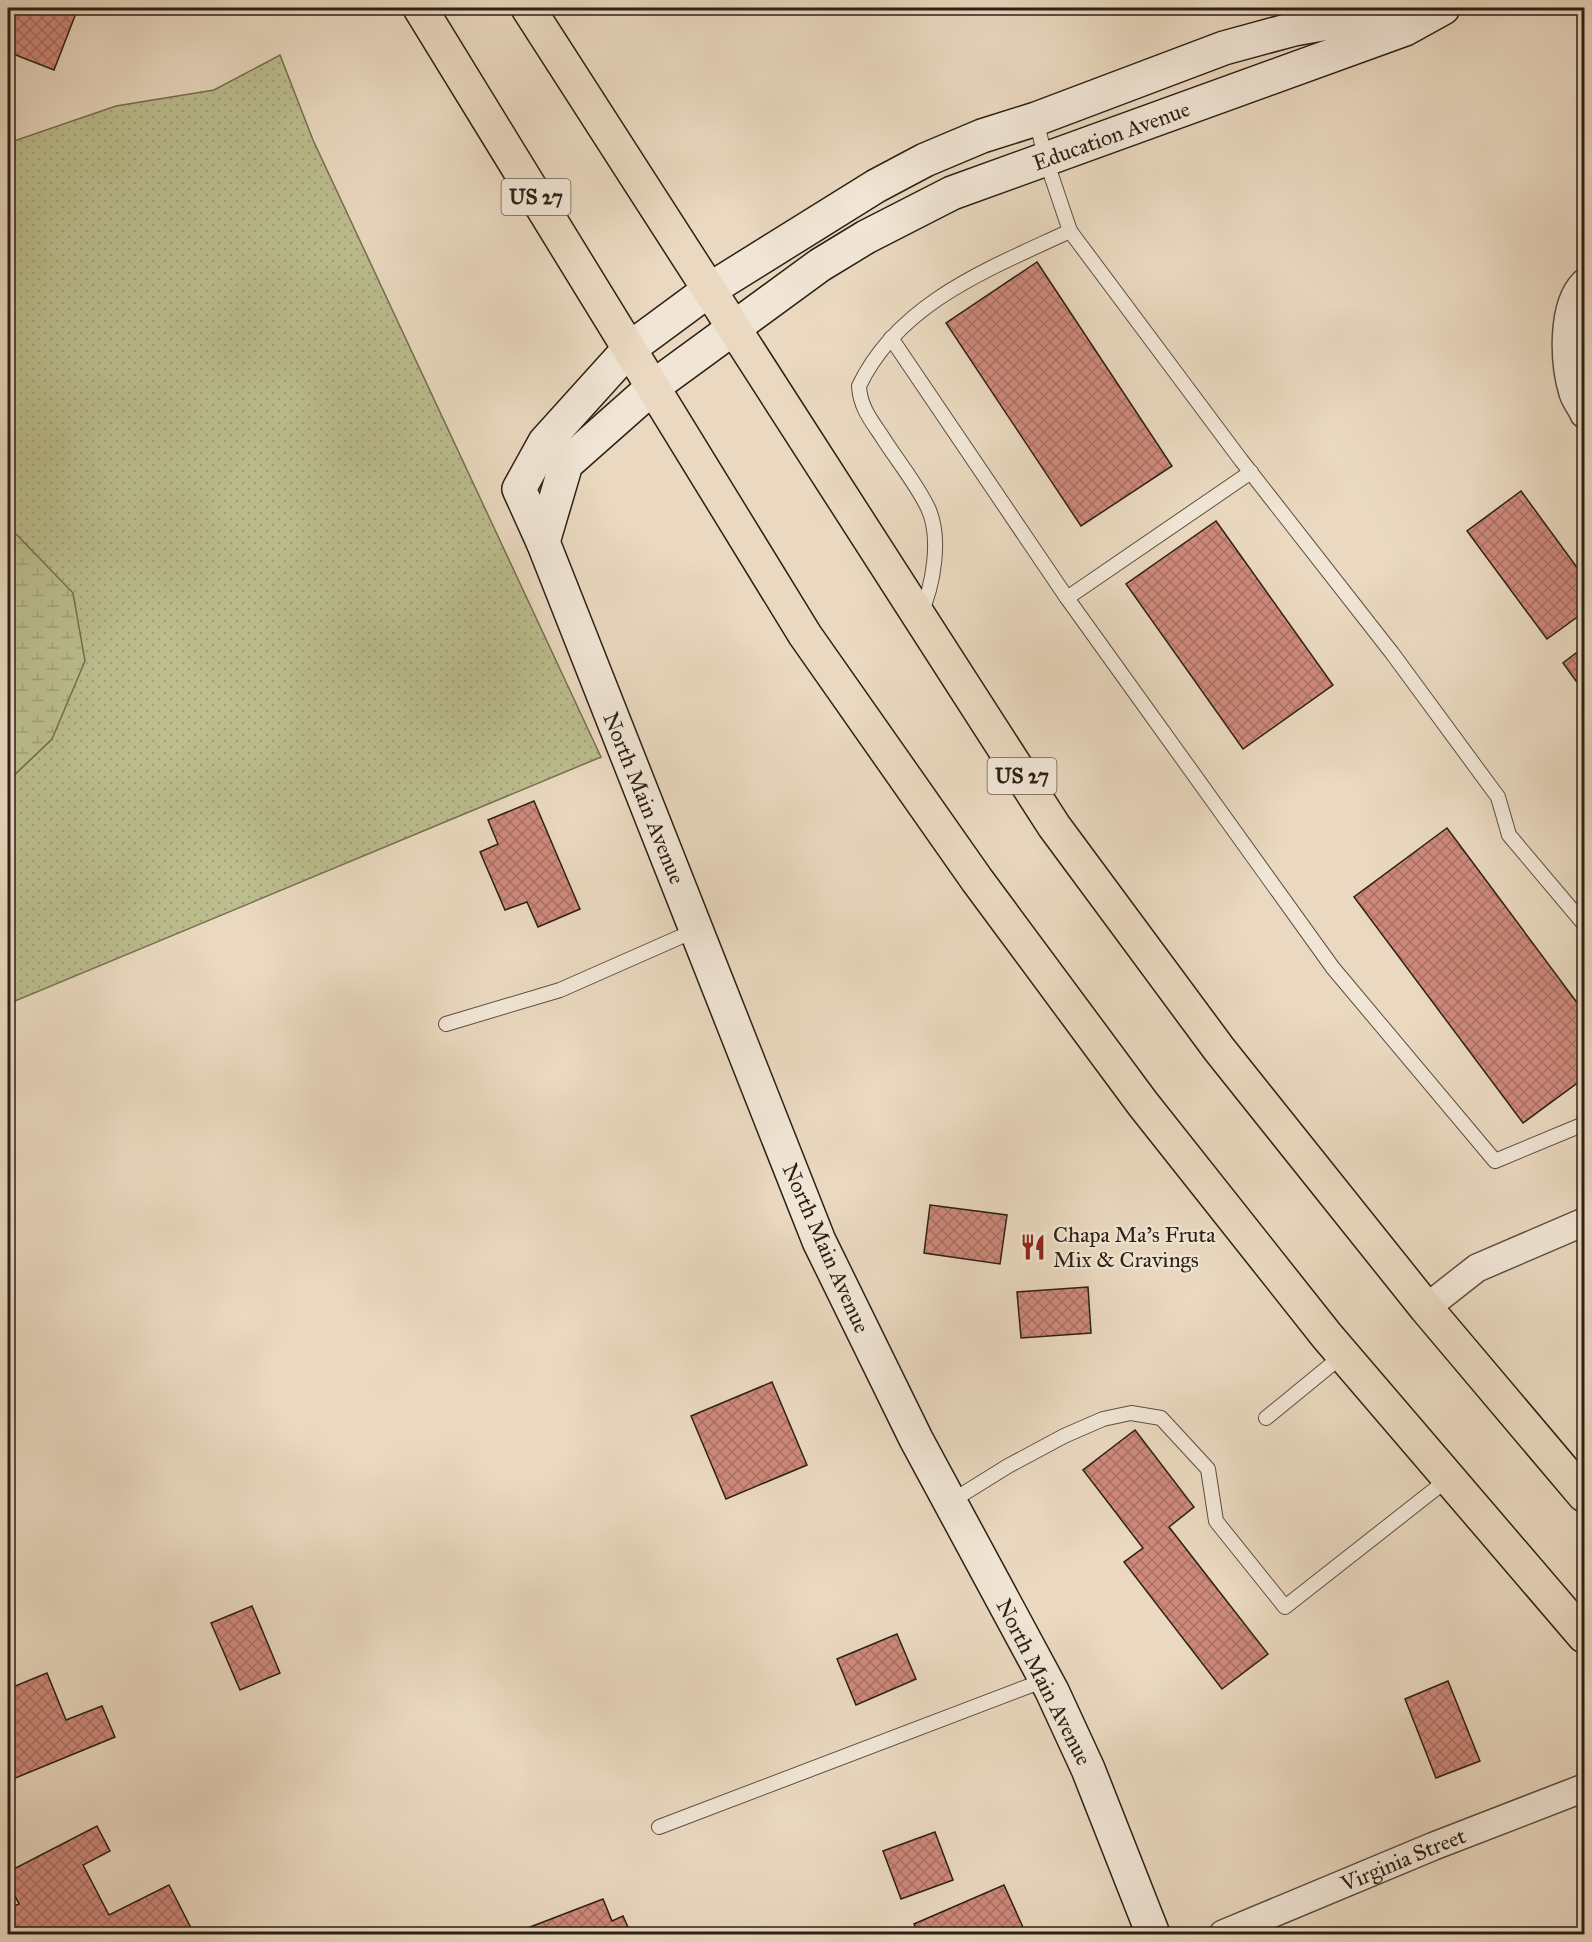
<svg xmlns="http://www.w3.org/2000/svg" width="1592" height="1942" font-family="'IM FELL Great Primer',serif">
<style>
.grass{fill:url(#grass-dots);stroke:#746f51;stroke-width:1.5}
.wetland{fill:url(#wetland-marsh);stroke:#746f51;stroke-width:1.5}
.building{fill:url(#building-cross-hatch);stroke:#2c2014;stroke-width:1.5}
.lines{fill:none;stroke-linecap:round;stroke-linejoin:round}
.lane-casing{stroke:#5c4e3f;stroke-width:16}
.street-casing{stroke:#5c4e3f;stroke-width:30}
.secondary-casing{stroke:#2c2014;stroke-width:36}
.highway-casing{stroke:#2c2014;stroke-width:36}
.lane{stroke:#f1e6d6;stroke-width:14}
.street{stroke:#f1e6d6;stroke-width:27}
.secondary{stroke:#f1e6d6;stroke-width:33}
.highway{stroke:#ead9c0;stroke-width:33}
.labels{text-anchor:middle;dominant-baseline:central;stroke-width:4.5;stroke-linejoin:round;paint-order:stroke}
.shield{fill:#f1e6d6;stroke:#675b4e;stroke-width:1.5}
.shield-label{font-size:21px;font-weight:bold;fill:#2c2014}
.street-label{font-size:22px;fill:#2c2014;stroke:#f1e6d6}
.poi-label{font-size:22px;fill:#2c2014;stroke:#f1e6d6;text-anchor:start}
</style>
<defs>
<pattern id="grass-dots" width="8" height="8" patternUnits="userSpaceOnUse" patternTransform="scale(1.5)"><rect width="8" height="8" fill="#bcbe8e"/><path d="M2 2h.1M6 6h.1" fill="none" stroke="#a2a37a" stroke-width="1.8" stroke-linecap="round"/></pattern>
<pattern id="wetland-marsh" width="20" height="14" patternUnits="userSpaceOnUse" patternTransform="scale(1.5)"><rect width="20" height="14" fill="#bcbe8e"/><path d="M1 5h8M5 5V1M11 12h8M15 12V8" fill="none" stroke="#a2a37a"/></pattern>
<pattern id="building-cross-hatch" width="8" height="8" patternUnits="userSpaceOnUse" patternTransform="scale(1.5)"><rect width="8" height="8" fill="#cf897b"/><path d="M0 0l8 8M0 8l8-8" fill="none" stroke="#a87064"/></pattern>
</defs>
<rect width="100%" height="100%" fill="#ead9c0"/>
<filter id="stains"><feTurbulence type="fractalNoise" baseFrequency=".00333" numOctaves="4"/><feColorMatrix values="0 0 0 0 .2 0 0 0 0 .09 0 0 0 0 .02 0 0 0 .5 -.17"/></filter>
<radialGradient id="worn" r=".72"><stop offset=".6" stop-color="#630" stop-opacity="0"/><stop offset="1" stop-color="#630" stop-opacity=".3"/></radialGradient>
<polygon class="grass" points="280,55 313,140 601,757 8,1004 8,781 52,739 17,536 8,533 8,143 116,106 214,90"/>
<polygon class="wetland" points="8,533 17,535 73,593 85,661 52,739 8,781"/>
<g class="building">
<polygon points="8,8 78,8 54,70 8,52"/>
<polygon points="1037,262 1172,466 1081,526 946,323"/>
<polygon points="1521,491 1584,577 1584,612 1547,639 1467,531"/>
<polygon points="1216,521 1333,685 1243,749 1126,584"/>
<polygon points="1584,647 1584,692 1563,663"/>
<polygon points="534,801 580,909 538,927 527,902 505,910 480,852 498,844 488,820"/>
<polygon points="1447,828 1584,1012 1584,1078 1523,1123 1354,897"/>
<polygon points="930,1205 1007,1215 1000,1264 924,1253"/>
<polygon points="1088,1287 1091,1333 1021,1338 1017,1292"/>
<polygon points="772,1382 807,1465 726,1499 691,1416"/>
<polygon points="1135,1430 1194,1507 1169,1527 1268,1654 1222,1689 1124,1562 1143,1548 1083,1470"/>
<polygon points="252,1606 280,1673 240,1690 211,1623"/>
<polygon points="897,1634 916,1679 856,1705 837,1659"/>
<polygon points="47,1673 66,1720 102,1706 115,1737 8,1781 8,1689"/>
<polygon points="1448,1681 1480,1761 1436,1778 1405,1699"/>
<polygon points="97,1826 110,1851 83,1865 109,1915 169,1885 192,1930 183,1934 12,1934 8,1927 8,1909 19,1904 8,1882 8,1872"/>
<polygon points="935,1832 953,1880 901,1899 883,1851"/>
<polygon points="1004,1885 1026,1934 918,1934 914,1924"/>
<polygon points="603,1899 612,1921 623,1916 631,1934 527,1934 525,1929"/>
</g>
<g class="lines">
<g class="lane-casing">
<g id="lane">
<polyline points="1036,119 1045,157 1070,231"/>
<polyline points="891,338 1067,598 1333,968 1495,1161 1584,1124"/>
<polyline points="1067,598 1251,472"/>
<path d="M920 615C933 587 942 538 928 508 916 483 896 459 881 435 870 419 860 406 859 386 899 302 991 268 1070 231L1241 460 1392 653 1498 797 1509 835 1584 924"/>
<polyline points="446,1024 560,990 696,930"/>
<polyline points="1266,1418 1343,1355"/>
<polyline points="950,1502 1008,1466 1064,1436 1103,1419 1131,1413 1161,1418 1208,1469 1216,1521 1285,1607 1448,1479"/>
<polyline points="659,1827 1045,1680"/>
</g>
</g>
<g class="street-casing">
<g id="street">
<path d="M1584 283C1561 306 1564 364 1573 393 1575 400 1581 407 1584 414"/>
<polyline points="1426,1308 1477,1268 1584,1222"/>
<path id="s1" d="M1223 1934 1434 1846 1584 1788"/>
</g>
</g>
<g class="secondary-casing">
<g id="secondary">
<path id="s2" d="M543 542 566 464 653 387 820 265 866 237 952 193 1405 29 1443 8"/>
<polyline points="1153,1934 1088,1769 1052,1691 916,1439 819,1241 543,542 519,489 545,442 629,349 709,290 876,186 925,160 982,136 1036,119 1224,48 1294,29 1412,8"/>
</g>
</g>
<g class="highway-casing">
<g id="highway">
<polyline points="420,8 805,635 977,880 1143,1104 1327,1336 1584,1636"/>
<polyline points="528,8 1054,826 1219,1049 1426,1308 1584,1495"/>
</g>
</g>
<use href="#lane" class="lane"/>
<use href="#street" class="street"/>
<use href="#secondary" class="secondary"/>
<use href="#highway" class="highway"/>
</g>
<defs>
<g id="restaurant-bare" transform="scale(2.07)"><path d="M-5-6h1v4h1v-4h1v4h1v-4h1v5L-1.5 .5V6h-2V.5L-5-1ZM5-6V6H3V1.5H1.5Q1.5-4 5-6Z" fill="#8f2418" stroke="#f1e6d6" stroke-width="2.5" paint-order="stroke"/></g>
</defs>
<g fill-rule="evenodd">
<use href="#restaurant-bare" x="1033" y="1247"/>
</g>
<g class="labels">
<g class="shield">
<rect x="501.5" y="179" width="69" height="36" rx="4.5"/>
<rect x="987.5" y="758" width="69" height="36" rx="4.5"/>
</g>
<g class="shield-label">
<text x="536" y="197">US 27</text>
<text x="1022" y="776">US 27</text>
</g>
<g class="street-label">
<text stroke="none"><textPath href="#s2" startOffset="724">Education Avenue</textPath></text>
<text transform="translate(644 798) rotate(68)">North Main Avenue</text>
<text transform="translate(826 1248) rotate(66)">North Main Avenue</text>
<text transform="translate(1044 1682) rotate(63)">North Main Avenue</text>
<text stroke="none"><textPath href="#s1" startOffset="195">Virginia Street</textPath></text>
</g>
<g class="poi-label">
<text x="1053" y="1234">Chapa Ma's Fruta<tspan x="1053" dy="25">Mix &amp; Cravings</tspan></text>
</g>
</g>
<rect width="1592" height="1942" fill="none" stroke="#ead9c0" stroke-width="30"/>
<rect x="9" y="9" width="1574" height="1924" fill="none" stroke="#2c2014" stroke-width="3"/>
<rect x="15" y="15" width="1562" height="1912" fill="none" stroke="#2c2014" stroke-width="1.5"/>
<rect width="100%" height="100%" filter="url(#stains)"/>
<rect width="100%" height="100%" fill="url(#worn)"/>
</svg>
